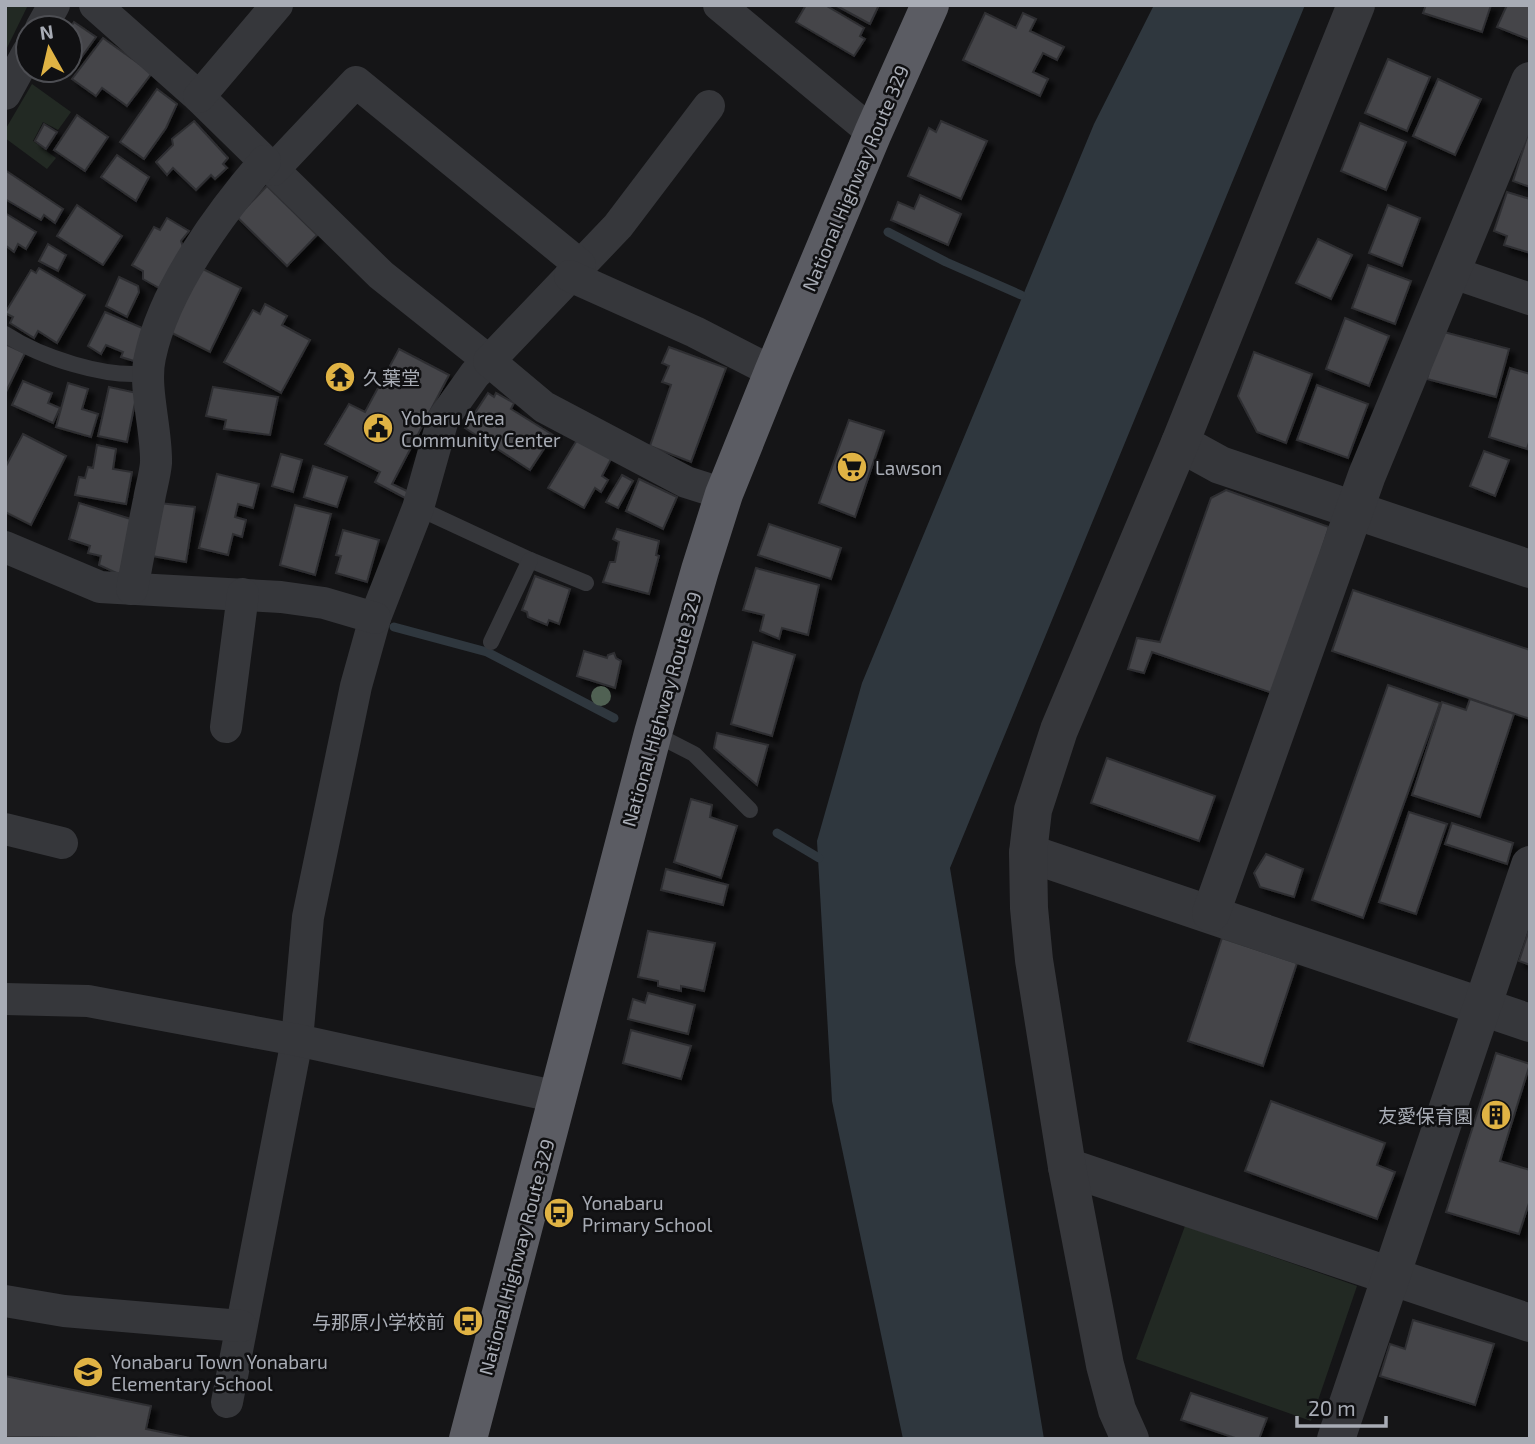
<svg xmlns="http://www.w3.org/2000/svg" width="1535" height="1444" font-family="'Exo 2','Noto Sans JP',sans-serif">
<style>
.green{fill:#222923}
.water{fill:#2f373e}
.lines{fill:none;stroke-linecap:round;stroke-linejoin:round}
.stream{stroke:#2f373e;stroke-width:9}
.building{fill:#444549;stroke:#2f2f32;stroke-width:2;filter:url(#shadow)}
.service{stroke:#36373b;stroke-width:16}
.minor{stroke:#36373b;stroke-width:32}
.tertiary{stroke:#36373b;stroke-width:38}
.trunk{stroke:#5b5c63;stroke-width:38}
.tree{fill:#506153}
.labels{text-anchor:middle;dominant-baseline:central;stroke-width:5;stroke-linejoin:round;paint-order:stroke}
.street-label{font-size:19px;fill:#a8acb5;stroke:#101012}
.poi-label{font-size:19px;fill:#a8acb5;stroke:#101012;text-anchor:start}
</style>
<defs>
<filter id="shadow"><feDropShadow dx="6" dy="6" stdDeviation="2" flood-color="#0009"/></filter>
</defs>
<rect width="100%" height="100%" fill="#151517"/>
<g class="green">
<polygon points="5,5 28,5 5,52"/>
<polygon points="32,84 71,112 58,130 43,122 33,141 56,158 47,169 5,138 5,130"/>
<polygon points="1185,1226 1357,1286 1311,1421 1136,1359"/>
</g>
<polygon class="water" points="1154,5 1305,5 950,868 1044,1439 903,1439 832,1101 817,841 862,683 1094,124"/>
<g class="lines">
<g class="stream">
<polyline points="888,232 946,262 1021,295"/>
<polyline points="394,627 487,652 614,718"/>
<polyline points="777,833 819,858"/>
</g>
</g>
<g class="building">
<polygon points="806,5 825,5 864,28 860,36 865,39 854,56 796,22"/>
<polygon points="835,5 879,5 870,24"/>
<polygon points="1426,5 1491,5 1482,32 1423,13"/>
<polygon points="1507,5 1530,5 1530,40 1497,27"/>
<polygon points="985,13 1016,28 1023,13 1036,19 1030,31 1064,47 1057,60 1043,53 1033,72 1048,79 1040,96 963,60"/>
<polygon points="74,22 96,37 73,69 70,67 70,28"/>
<polygon points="103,38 152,73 127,106 102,88 96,96 72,79"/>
<polygon points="1388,59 1430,77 1407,131 1365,113"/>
<polygon points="1438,79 1481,99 1455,155 1413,136"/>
<polygon points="157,89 177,104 166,128 144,159 120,142"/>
<polygon points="77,115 108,137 85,171 54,150"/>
<polygon points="194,121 228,158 223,164 227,168 215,179 211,175 196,190 173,168 167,175 156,162 173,145 172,139"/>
<polygon points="941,121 987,141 961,199 908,176 929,128 936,132"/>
<polygon points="1360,123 1406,142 1386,190 1341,171"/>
<polygon points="44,124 57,132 46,149 35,141"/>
<polygon points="1530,128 1530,187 1513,181"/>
<polygon points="117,155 149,177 136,201 101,177"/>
<polygon points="5,170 63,209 55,223 44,215 41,220 5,199"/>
<polygon points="267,186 317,235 287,266 237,217"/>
<polygon points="1507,192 1530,199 1530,253 1504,245 1507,236 1494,231"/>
<polygon points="920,195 961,214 948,245 891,220 898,202 914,209"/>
<polygon points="77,205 122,236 103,265 57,236"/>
<polygon points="1388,205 1420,218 1402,266 1369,253"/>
<polygon points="5,213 36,232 26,249 18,244 14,252 5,245"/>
<polygon points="167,218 189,231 181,241 183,247 159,288 143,279 143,271 132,265 154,227 160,230"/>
<polygon points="1318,239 1352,255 1331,299 1296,283"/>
<polygon points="48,244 66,255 58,271 39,261"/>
<polygon points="1368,265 1411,281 1395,324 1352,308"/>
<polygon points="39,268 85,295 57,343 38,331 34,338 10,323 13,317 5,313 31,270 36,273"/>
<polygon points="201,268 241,288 210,352 170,332"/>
<polygon points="119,277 138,286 139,292 127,317 106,306"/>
<polygon points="265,304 287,316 282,325 310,340 281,393 224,362 253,310 260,314"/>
<polygon points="105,312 147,330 134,361 121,357 123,352 106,345 101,354 88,346"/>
<polygon points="1345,318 1389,336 1369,386 1326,369"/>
<polygon points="1440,331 1509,349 1496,397 1427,379"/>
<polygon points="5,344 25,353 5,394"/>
<polygon points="669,347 726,368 691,462 650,446 671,385 662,382 669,366 662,363"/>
<polygon points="399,349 449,375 392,484 409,492 405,498 375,482 380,472 325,444 349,404 365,412"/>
<polygon points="1254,352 1312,374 1286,443 1257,432 1238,396"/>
<polygon points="1510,368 1530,374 1530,439 1527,449 1489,437"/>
<polygon points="345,370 347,385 336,386 334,371"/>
<polygon points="23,381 52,393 48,403 60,408 53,423 12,405"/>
<polygon points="68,383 88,389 82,409 98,414 91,437 56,427"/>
<polygon points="1317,385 1368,404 1348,458 1297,440"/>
<polygon points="109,387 137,393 127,442 98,436"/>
<polygon points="213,387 278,397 270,435 224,429 226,420 206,416"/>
<polygon points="488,393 494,397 496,393 514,403 511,409 553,435 530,470 465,428"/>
<polygon points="849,420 884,431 855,517 819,503"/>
<polygon points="23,434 66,456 31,525 5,512 5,468"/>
<polygon points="577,440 611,459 602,476 608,480 601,492 595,488 584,508 548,488"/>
<polygon points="97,445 116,449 113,469 132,472 126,504 75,495 79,477 85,478 88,467 93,468"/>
<polygon points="1484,451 1509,460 1495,496 1470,486"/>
<polygon points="281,454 302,460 293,492 272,486"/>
<polygon points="313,466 347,477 337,507 304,497"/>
<polygon points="217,474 259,484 253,508 238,504 235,517 246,520 242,537 233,534 228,555 199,548"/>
<polygon points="622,475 633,481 618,508 606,502"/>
<polygon points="639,479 677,497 663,529 626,511"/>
<polygon points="1226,490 1329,527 1275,694 1152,652 1144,673 1128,669 1137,638 1160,642 1211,498"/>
<polygon points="79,503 134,520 123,576 99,565 101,556 88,553 90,546 69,539"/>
<polygon points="159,503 195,507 186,562 152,556"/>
<polygon points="295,505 331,514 315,575 280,565"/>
<polygon points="769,524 841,548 831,579 758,555"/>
<polygon points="617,529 659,541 656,555 659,556 649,594 603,582 610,562 615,562 619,542 613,539"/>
<polygon points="343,530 379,540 367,582 336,573 341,556 336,555"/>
<polygon points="756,568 819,585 808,635 782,628 779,639 760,631 764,615 743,610"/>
<polygon points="535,576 570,589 559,624 549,620 547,625 528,617 527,612 522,610"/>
<polygon points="1353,590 1530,650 1530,719 1332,651"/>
<polygon points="753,642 795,655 772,736 731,724"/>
<polygon points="584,651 607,658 608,655 614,653 616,658 621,661 615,688 577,676"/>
<polygon points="1388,685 1440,703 1363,918 1312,900"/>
<polygon points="1470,699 1514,714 1480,817 1412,795 1442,702 1466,710"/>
<polygon points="717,733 768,745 757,785 714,748"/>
<polygon points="1107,758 1215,796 1199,841 1091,803"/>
<polygon points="691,799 712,805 710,817 737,826 721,878 674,862"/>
<polygon points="1409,812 1447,824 1416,914 1379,902"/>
<polygon points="1452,823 1513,843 1507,864 1445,844"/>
<polygon points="1266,854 1303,869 1294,897 1260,887 1254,873"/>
<polygon points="666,869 728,885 723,905 661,890"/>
<polygon points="1530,927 1530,965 1519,961"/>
<polygon points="648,931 715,943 704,991 681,986 681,991 658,986 658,981 638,977"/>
<polygon points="1222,938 1297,963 1263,1066 1188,1041"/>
<polygon points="648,993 695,1005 688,1034 628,1019 633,999 645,1003"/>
<polygon points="631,1030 691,1046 681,1079 623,1063"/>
<polygon points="1496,1053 1530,1064 1500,1161 1530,1170 1530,1200 1519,1234 1446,1212"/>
<polygon points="1271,1101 1385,1143 1377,1165 1395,1172 1377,1219 1245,1171"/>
<polygon points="1413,1320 1494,1344 1475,1405 1380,1376 1390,1344 1405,1349"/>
<polygon points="5,1376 151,1406 146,1429 195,1439 5,1437"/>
<polygon points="1191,1393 1267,1418 1259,1439 1238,1439 1181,1420"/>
</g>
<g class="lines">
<g class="service">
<path d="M5 334C40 357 106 379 149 373"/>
<polyline points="418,508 530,560 586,583"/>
<polyline points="491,642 530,560"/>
<polyline points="653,733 694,754 750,810"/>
</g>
<g class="minor">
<polyline points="95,5 199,97 381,275 489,361 475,374 443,419 418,508 375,618 356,686 308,917 297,1040 227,1402"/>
<polyline points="719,5 873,133"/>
<polyline points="41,28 54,5"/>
<polyline points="5,94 28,52"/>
<polyline points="199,97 277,5"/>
<polyline points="709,106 618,226 489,361 544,407 686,482 724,494"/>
<polyline points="273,170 356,82 580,265"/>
<polyline points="1451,272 1530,299"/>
<polyline points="570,276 695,332 773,372"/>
<polyline points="5,547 100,587 281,597 324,603 375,618"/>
<path d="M132 589C138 559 143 529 149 500 151 488 155 475 156 463 157 430 143 387 150 357 164 289 220 213 265 161"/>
<polyline points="226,727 243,594"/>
<polyline points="5,829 62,843"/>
<polyline points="5,999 88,1001 297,1040 558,1097"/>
<polyline points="5,1301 64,1311 241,1326"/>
</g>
<g class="tertiary">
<polyline points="1180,443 1220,465 1530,569"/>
<polyline points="1028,853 1530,1023"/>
<polyline points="1211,913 1367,475 1530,81"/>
<polyline points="1067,1167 1530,1323"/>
<polyline points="1130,1439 1117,1410 1105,1365 1067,1167 1034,960 1029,908 1028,853 1033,810 1059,730 1180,443 1356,5"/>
<polyline points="1336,1439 1530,865"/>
</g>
<polyline class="trunk" points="468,1439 653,733 700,570 724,494 773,372 873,133 930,5"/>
</g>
<circle class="tree" cx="601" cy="696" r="10"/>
<defs>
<g id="temple-disc" transform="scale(1.575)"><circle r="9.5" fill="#e0b344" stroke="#101012"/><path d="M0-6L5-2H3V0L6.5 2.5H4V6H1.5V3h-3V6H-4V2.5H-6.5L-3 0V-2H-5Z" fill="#111"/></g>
<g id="civic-disc" transform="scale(1.575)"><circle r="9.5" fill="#e0b344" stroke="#101012"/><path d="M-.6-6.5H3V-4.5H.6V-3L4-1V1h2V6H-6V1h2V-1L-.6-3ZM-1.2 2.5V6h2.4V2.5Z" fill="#111"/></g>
<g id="supermarket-disc" transform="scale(1.575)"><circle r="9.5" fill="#e0b344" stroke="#101012"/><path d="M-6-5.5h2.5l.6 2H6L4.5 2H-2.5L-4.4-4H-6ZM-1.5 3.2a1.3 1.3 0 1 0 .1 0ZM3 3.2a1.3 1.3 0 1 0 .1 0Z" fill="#111"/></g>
<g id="building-disc" transform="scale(1.575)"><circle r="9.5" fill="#e0b344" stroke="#101012"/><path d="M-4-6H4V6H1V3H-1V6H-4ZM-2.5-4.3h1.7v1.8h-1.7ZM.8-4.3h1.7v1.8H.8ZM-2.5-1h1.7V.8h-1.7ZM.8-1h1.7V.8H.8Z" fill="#111"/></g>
<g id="bus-disc" transform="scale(1.575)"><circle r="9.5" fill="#e0b344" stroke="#101012"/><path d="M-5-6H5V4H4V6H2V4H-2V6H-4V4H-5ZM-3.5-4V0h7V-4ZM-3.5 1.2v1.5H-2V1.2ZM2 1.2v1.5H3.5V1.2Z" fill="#111"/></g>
<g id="school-disc" transform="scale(1.575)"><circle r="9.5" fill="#e0b344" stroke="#101012"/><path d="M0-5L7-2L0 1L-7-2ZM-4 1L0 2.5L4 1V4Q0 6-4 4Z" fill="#111"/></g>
</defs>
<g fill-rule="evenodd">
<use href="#temple-disc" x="340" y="377"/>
<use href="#civic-disc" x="378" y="428"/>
<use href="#supermarket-disc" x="852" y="467"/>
<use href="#building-disc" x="1496" y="1115"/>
<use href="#bus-disc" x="559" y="1213"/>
<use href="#bus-disc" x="468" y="1321"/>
<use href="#school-disc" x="88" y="1372"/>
</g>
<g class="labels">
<g class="street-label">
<text transform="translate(855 178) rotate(-67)">National Highway Route 329</text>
<text transform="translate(661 709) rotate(-74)">National Highway Route 329</text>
<text transform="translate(516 1257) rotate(-75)">National Highway Route 329</text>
</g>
<g class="poi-label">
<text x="363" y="377">久葉堂</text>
<text x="401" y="417">Yobaru Area<tspan x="401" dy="22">Community Center</tspan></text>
<text x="875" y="467">Lawson</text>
<text x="1473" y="1115" text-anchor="end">友愛保育園</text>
<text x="582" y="1202">Yonabaru<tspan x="582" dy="22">Primary School</tspan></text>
<text x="445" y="1321" text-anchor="end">与那原小学校前</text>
<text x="111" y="1361">Yonabaru Town Yonabaru<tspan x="111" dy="22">Elementary School</tspan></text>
</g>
</g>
<rect width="1535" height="1444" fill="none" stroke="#a8acb5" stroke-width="14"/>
<g transform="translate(49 49) rotate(352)"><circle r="33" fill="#101012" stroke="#4d4e53" stroke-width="2"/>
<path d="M0-5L12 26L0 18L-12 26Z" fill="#e0b344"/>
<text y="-10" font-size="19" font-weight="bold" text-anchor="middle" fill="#a8acb5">N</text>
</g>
<path d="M1297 1416v10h89v-10" fill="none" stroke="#a8acb5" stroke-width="3.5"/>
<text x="1308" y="1416" font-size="21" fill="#a8acb5" stroke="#101012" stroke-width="5" paint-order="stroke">20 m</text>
</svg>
